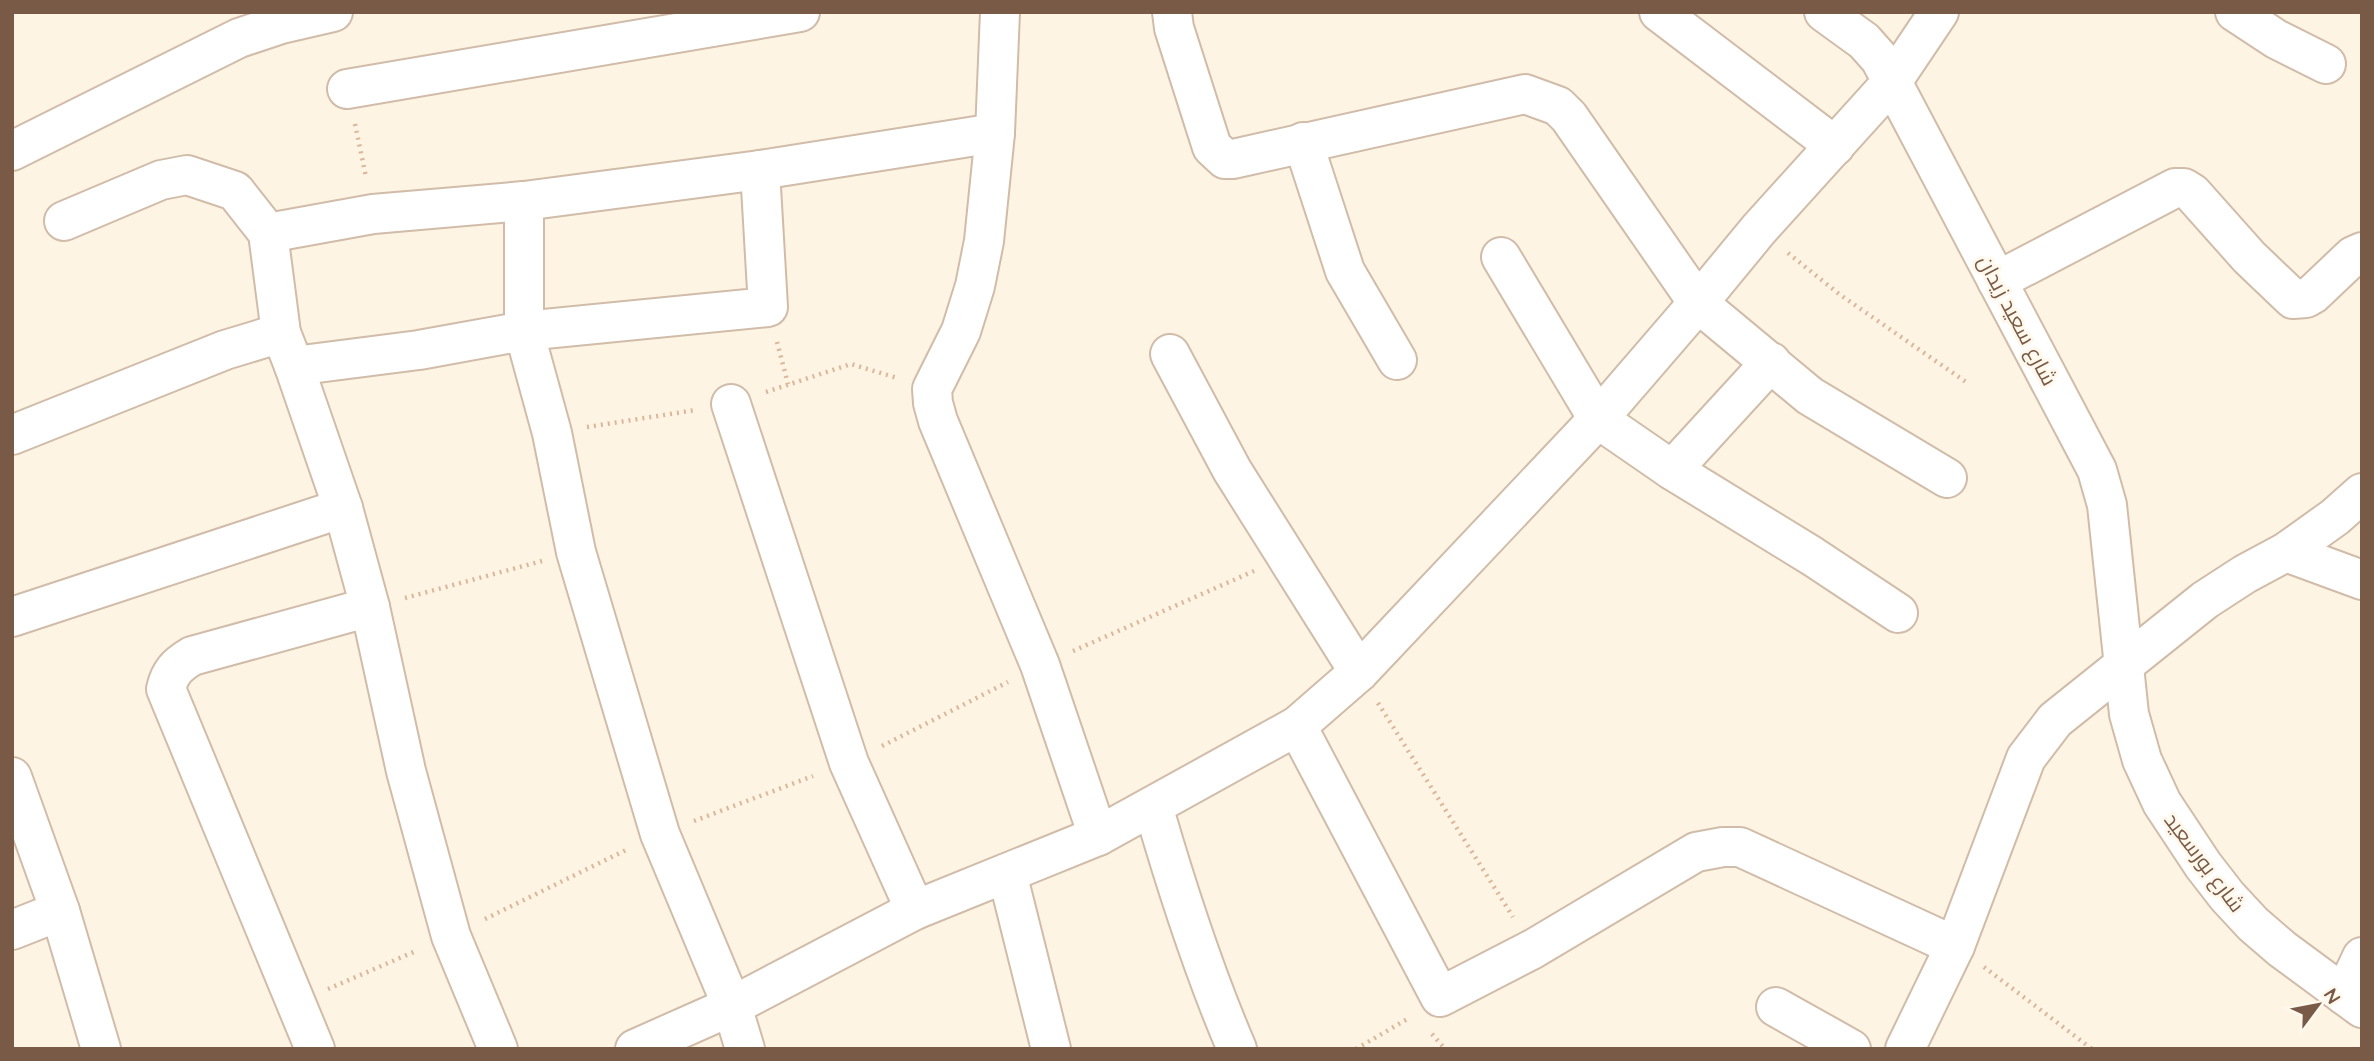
<svg xmlns="http://www.w3.org/2000/svg" width="2374" height="1061" font-family="Quicksand,Cairo,sans-serif">
<style>
.lines{fill:none;stroke-linecap:round;stroke-linejoin:round}
.minor-casing{stroke:#d0bca9;stroke-width:42}
.path{stroke:#dbb69b;stroke-width:4.5;stroke-dasharray:2 5;stroke-linecap:butt}
.minor{stroke:#fff;stroke-width:38}
.labels{text-anchor:middle;dominant-baseline:central;stroke-width:6;stroke-linejoin:round;paint-order:stroke}
.street-label{font-size:21px;fill:#795a47;stroke:#fff8ec}
</style>
<rect width="100%" height="100%" fill="#fef4e3"/>
<g class="lines">
<g class="minor-casing">
<g id="minor">
<polyline points="1000,12 995,133 984,241 975,286 961,331 932,389 933,403 938,421 1040,665 1098,836"/>
<polyline points="1172,12 1174,28 1212,147 1225,159 1233,159 1525,94 1558,106 1569,117 1698,303 1810,396 1947,478"/>
<polyline points="1659,12 1835,146"/>
<polyline points="1824,12 1864,41 1880,59 2097,470 2107,505 2129,714 2142,760 2162,803 2203,865 2227,896 2253,924 2282,949 2362,1008"/>
<polyline points="2235,12 2276,39 2326,64"/>
<polyline points="347,89 800,12"/>
<polyline points="1303,142 1345,271 1397,360"/>
<polyline points="12,151 239,38 281,24 333,12"/>
<polyline points="524,201 524,331 552,433 576,552 660,834 732,1006 745,1049"/>
<polyline points="64,221 161,180 187,175 235,191 268,233 281,333 294,366 343,508 370,607 406,771 451,936 498,1049"/>
<polyline points="268,233 373,214 524,201 760,170 995,133"/>
<polyline points="1501,257 1598,419 1672,470 1812,556 1898,613"/>
<polyline points="1997,281 2175,188 2184,188 2192,193 2249,257 2293,299 2306,298 2313,294 2353,256 2362,252"/>
<polyline points="1170,354 1232,470 1359,672"/>
<polyline points="294,366 419,350 524,331 768,307 760,170"/>
<polyline points="731,404 849,763 915,910"/>
<polyline points="12,435 225,350 281,333"/>
<polyline points="1672,470 1771,362"/>
<polyline points="2286,552 2362,580"/>
<polyline points="12,617 343,508"/>
<polyline points="1297,726 1440,997 1533,949 1696,852 1723,847 1740,847 1955,946"/>
<polyline points="12,777 60,911 101,1049"/>
<path d="M1153 806C1177 889 1203 970 1237 1049"/>
<polyline points="1007,873 1051,1049"/>
<polyline points="12,930 60,911"/>
<polyline points="2344,995 2362,957"/>
<polyline points="1776,1007 1851,1049"/>
<path d="M315 1049 166 689C170 672 177 665 192 656L370 607"/>
<polyline points="635,1049 732,1006 915,910 1098,836 1297,726 1359,672 1598,419 1698,303 1759,229 1892,82 1939,12"/>
<polyline points="1905,1049 1955,946 2026,758 2055,720 2205,600 2245,574 2286,552 2335,517 2362,493"/>
</g>
</g>
<g class="path">
<polyline points="355,124 366,177"/>
<polyline points="1788,253 1839,294 1966,382"/>
<polyline points="777,342 788,384"/>
<polyline points="766,392 851,364 897,378"/>
<polyline points="587,427 696,410"/>
<polyline points="405,598 542,561"/>
<polyline points="1073,651 1254,571"/>
<polyline points="1378,703 1513,917"/>
<polyline points="882,746 1008,682"/>
<polyline points="694,821 813,776"/>
<polyline points="485,919 628,849"/>
<polyline points="1984,967 2092,1049"/>
<polyline points="328,989 416,951"/>
<polyline points="1432,1034 1445,1049"/>
<polyline points="1356,1049 1409,1018"/>
</g>
<use href="#minor" class="minor"/>
</g>
<g class="labels">
<g class="street-label">
<text transform="translate(2018 320) rotate(62)">شارع سعيد زيدان</text>
<text transform="translate(2205 862) rotate(53)">شارع بورسعيد</text>
</g>
</g>
<rect width="2374" height="1061" fill="none" stroke="#795a47" stroke-width="28"/>
<g transform="translate(2318 1005) rotate(58)" stroke="#fff8ec" stroke-width="5" paint-order="stroke">
<path d="M0-5L12 26L0 18L-12 26Z" fill="#795a47"/>
<text y="-10" font-size="19" font-weight="bold" text-anchor="middle" fill="#795a47">N</text>
</g>
</svg>
